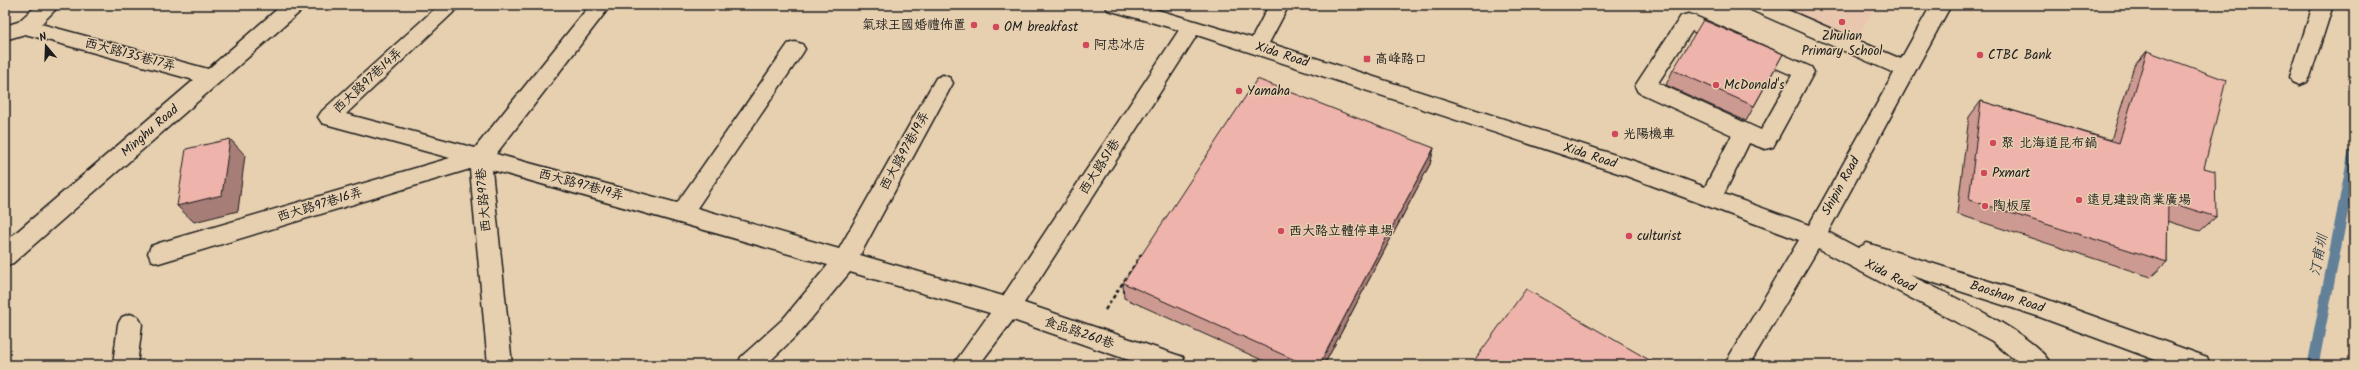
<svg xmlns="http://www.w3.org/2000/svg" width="2359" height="370" font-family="Kalam,'LXGW WenKai TC',sans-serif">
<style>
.built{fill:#e9c7ae}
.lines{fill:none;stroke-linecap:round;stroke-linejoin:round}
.stream{stroke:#628199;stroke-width:11}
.minor-casing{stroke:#1c1c1c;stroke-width:3}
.path{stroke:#1c1c1c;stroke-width:2.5;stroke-dasharray:4 3;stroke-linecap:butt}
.minor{fill:#e7d0b0;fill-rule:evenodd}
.wall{fill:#cd9a92;stroke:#1c1c1c}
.shaded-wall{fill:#a77d77;stroke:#1c1c1c}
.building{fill:#eeb3aa;stroke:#1c1c1c}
.poi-dot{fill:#d1495b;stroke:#e7d0b0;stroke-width:1.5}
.labels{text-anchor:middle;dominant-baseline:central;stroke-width:3;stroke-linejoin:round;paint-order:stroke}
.poi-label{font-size:13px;fill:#1c1c1c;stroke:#e7d0b0;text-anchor:start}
.street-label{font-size:13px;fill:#1c1c1c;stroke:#e7d0b0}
.water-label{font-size:14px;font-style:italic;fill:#333e46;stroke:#e7d0b0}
</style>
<rect width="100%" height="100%" fill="#e7d0b0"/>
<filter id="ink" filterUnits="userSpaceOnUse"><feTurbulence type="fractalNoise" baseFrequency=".025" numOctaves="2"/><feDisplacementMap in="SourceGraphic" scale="8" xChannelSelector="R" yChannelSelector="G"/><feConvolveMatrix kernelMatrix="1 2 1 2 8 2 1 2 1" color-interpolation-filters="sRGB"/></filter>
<g filter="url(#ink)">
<polygon class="built" points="1781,5 1876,5 1856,39"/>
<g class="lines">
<polyline class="stream" points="2313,365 2354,152"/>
<g class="minor-casing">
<g id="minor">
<polygon points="37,5 60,5 41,24 208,69 282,5 305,5 302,10 13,263 5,266 5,242 194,80 25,34 5,40 5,26 18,22"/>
<path d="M439 5H461L346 114 475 148 590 5H611L496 154 677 203 788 44 795 42 802 44 805 49 802 54 697 208 839 249 936 78 943 75 950 78 953 83 860 255 1003 296 1179 30 1108 10 1105 5H1141L1252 38 1269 5H1289L1269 43 1637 162 1705 187 1732 135 1638 92 1635 86 1681 16 1688 14 1695 16 1811 67 1814 72 1773 147 1765 149 1749 143 1724 194 1809 225 1894 73 1751 10 1748 5H1776L1901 59 1931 5H1951L1828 232 1858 248 1867 243 2040 297 2207 357 2210 365H2169L2037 316 1910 275C1943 292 2037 334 2051 365H2021L1992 341 1818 249 1749 365H1724L1799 240 1621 174 1197 35 1024 303 1183 357 1186 365H1143L1013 320 979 365H953L990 313 850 272 799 333 766 365H738L741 357 783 319 828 265 492 170 512 365H488L470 169 159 263 151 260 148 253 151 246 159 243 450 158 329 125 322 123 318 117 322 111ZM1692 31 1792 75 1761 130 1658 83Z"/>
<polygon points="2313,5 2333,5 2310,77 2307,82 2300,85 2293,82 2290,77"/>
<polygon points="130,314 138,317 142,324 137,365 113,365 118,324 122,317"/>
</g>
</g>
<polyline class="path" points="1105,310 1143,252"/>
<use href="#minor" class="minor"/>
</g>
<g class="wall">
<polygon points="2147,51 2204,168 2216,217 2200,231 2167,221 2167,262 2151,277 1957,214 1969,117 1981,101 2111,140 2134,66"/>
<polygon points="1783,54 1746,121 1666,85 1673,70"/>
<polygon points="1434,148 1430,164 1324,365 1273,365 1124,298 1123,283"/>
</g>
<g class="shaded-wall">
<polygon points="230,139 245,155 238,211 194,222 177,206"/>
<polygon points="1434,148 1430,164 1324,365 1319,365"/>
</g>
<g class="building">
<polygon points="1703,20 1783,54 1754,106 1673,70"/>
<polygon points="2147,51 2226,80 2204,168 2215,171 2216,217 2168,202 2167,262 1969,200 1981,101 2119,143"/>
<polygon points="1257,79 1434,148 1319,365 1306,365 1123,283"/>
<polygon points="230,139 222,195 177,206 186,149"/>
<polygon points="1526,289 1658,365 1471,365"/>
</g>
</g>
<g class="poi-dot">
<circle cx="1842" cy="22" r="4"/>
<circle cx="974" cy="25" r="4"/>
<circle cx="996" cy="27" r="4"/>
<circle cx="1086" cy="45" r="4"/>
<circle cx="1980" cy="55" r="4"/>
<rect x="1363" y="55" width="8" height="8" rx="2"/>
<circle cx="1716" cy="85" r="4"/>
<circle cx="1239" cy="91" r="4"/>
<circle cx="1615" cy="134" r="4"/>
<circle cx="1993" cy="143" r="4"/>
<circle cx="1984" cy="173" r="4"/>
<circle cx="2079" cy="200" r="4"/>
<circle cx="1985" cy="206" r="4"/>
<circle cx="1281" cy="231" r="4"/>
<circle cx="1629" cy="236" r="4"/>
</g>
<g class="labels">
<g class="poi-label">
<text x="966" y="25" text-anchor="end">氣球王國婚禮佈置</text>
<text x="1004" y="27">OM breakfast</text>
<text x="1842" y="36" text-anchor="middle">Zhulian<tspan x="1842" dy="15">Primary School</tspan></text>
<text x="1094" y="45">阿忠冰店</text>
<text x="1988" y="55">CTBC Bank</text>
<text x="1375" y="59">高峰路口</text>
<text x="1724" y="85">McDonald's</text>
<text x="1247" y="91">Yamaha</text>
<text x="1623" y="134">光陽機車</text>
<text x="2001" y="143">聚 北海道昆布鍋</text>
<text x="1992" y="173">Pxmart</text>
<text x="2087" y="200">遠見建設商業廣場</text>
<text x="1993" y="206">陶板屋</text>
<text x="1289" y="231">西大路立體停車場</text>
<text x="1637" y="236">culturist</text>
</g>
<g class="street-label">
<text transform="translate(130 55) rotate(15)">西大路135巷17弄</text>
<text transform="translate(1282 55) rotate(18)">Xida Road</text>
<text transform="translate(368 81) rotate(-43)">西大路97巷14弄</text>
<text transform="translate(150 131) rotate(-41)">Minghu Road</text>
<text transform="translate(905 151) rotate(-61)">西大路97巷19弄</text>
<text transform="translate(1590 156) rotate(18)">Xida Road</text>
<text transform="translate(1100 167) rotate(-57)">西大路51巷</text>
<text transform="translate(581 185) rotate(15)">西大路97巷19弄</text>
<text transform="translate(1841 186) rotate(-61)">Shipin Road</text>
<text transform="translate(484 200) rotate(-95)">西大路97巷</text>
<text transform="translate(320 205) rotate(-17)">西大路97巷16弄</text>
<text transform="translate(1890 276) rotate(28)">Xida Road</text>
<text transform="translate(2007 297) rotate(18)">Baoshan Road</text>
<text transform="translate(1079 333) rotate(19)">食品路260巷</text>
</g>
<g class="water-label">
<text transform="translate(2319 255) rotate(-79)">汀甫圳</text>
</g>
</g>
<rect width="2359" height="370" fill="none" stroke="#e7d0b0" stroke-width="20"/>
<rect x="10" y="10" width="2339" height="350" fill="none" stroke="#1c1c1c" stroke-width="1.5" filter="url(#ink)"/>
<g transform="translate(46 46) rotate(341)" stroke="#e7d0b0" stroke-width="3" paint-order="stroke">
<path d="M0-3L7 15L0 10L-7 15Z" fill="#1c1c1c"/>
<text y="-6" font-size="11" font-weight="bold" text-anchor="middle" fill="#1c1c1c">N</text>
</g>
</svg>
